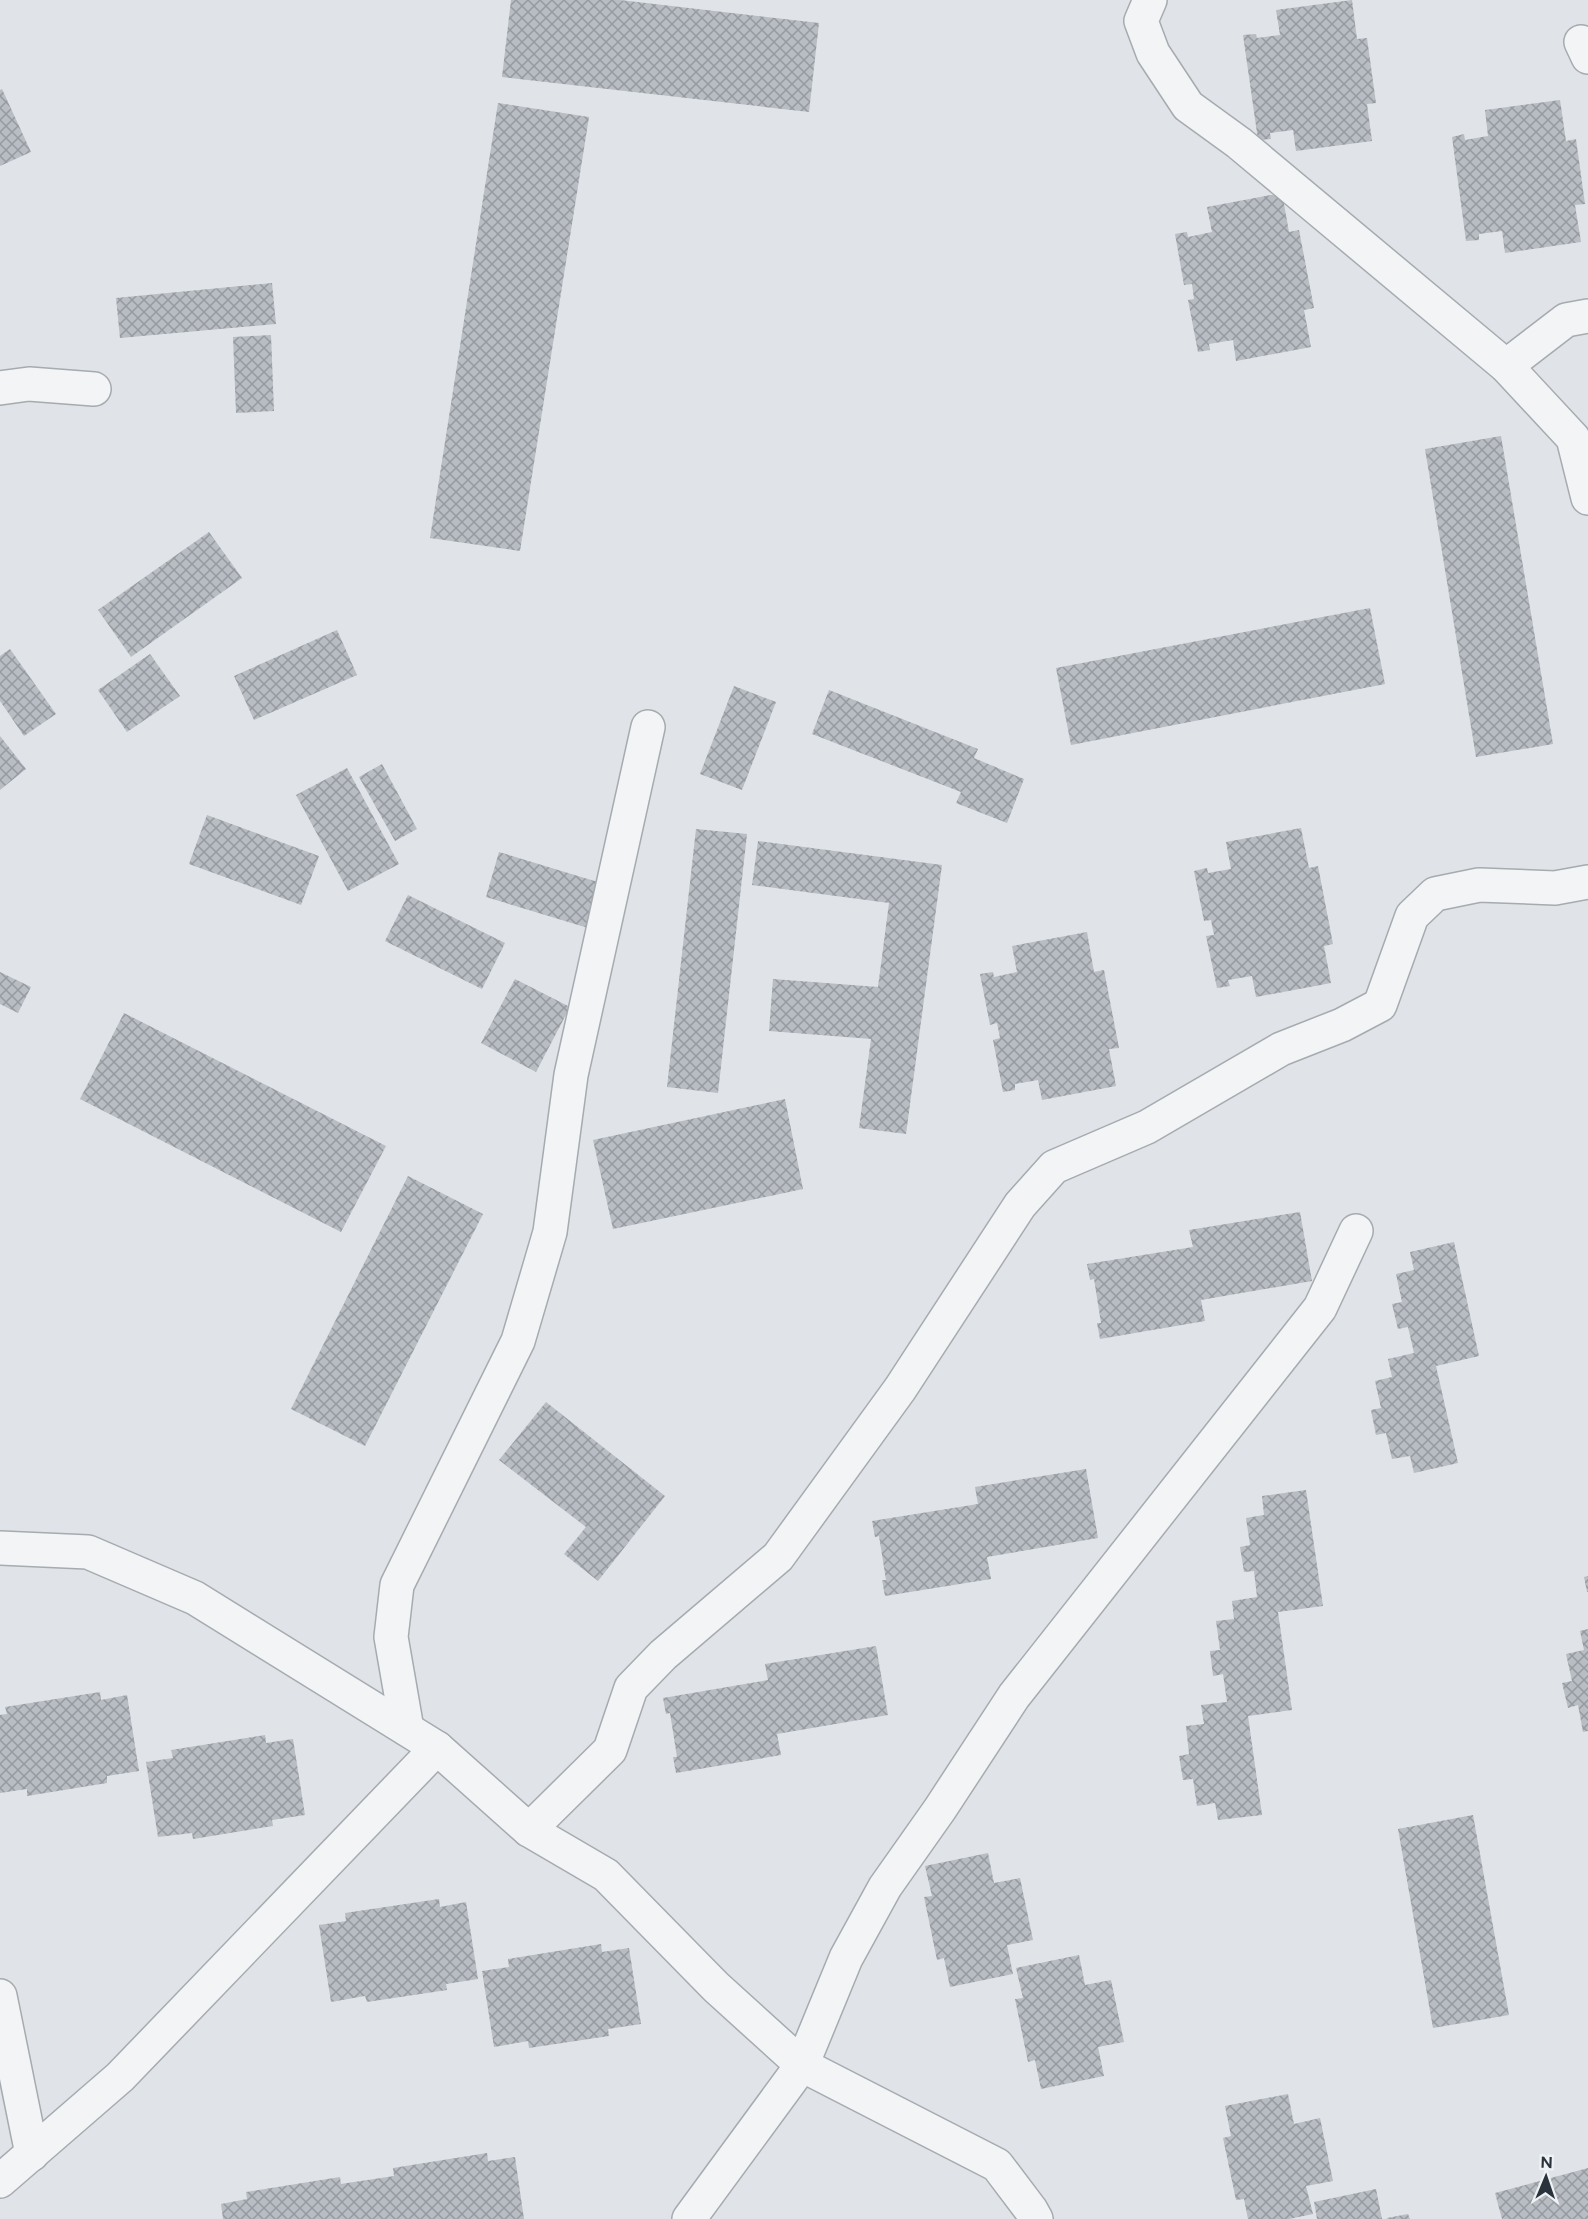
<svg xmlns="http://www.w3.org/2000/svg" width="1588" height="2219" font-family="Figtree,sans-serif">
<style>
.building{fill:url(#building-cross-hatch)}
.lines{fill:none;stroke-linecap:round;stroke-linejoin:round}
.minor-casing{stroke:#a6abb0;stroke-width:36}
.minor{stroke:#f2f4f6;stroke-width:33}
</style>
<defs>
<pattern id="building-cross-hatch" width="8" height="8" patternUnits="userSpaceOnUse" patternTransform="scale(1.5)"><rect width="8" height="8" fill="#b8bdc3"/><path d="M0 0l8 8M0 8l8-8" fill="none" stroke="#969aa0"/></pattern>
</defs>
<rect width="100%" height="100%" fill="#e0e3e7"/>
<g class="building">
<polygon points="511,0 620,0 819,23 809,112 502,77"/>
<polygon points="1352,0 1357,39 1367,38 1376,103 1367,104 1372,141 1296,151 1293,130 1270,133 1271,139 1258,140 1243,35 1256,34 1257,38 1280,35 1276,10"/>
<polygon points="2,89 31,152 0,166 0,90"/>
<polygon points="1560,100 1566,141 1576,139 1585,204 1575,205 1581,242 1505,253 1502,231 1479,234 1479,240 1466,241 1452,137 1464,134 1465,140 1488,136 1485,110"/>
<polygon points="498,103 589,117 520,551 430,538"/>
<polygon points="1282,193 1289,232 1299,230 1314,308 1304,310 1311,347 1236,361 1233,340 1209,344 1210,350 1198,352 1188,300 1194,299 1192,284 1184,285 1175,234 1187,232 1188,237 1212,232 1207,207"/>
<polygon points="272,283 276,324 120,338 116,298"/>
<polygon points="271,335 274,411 236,413 233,337"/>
<polygon points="1501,436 1553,744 1476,757 1425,449"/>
<polygon points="209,532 242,578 131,657 98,610"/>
<polygon points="1370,608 1385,684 1071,745 1056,668"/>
<polygon points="337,630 357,675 254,720 234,676"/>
<polygon points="10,649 56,714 24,736 0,701 0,656"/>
<polygon points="150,654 180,696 127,732 98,690"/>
<polygon points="734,686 776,702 742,790 700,774"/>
<polygon points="829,690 978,749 974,758 1024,779 1007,823 956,803 961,792 812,734"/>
<polygon points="0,736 26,769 0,790"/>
<polygon points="382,764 417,829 395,841 359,777"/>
<polygon points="347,768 399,864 348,891 296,795"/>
<polygon points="207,815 319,856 301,905 189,864"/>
<polygon points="1301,828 1309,868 1318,866 1333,944 1324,946 1331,983 1256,997 1252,976 1228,980 1230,986 1217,988 1206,936 1214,935 1211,920 1204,921 1194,871 1207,868 1208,873 1231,869 1226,842"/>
<polygon points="696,829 747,834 718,1093 667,1087"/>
<polygon points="758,841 942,865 906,1134 859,1128 871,1039 769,1031 773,979 878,987 889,903 752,885"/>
<polygon points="499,852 601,883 588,928 486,897"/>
<polygon points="408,895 505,943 482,989 385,941"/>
<polygon points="1087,932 1094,972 1104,970 1119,1048 1109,1049 1116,1086 1042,1100 1038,1080 1015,1084 1015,1090 1003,1092 993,1040 1000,1038 997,1023 990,1025 980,974 993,972 994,977 1017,972 1012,946"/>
<polygon points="0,972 31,987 18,1013 0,1004"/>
<polygon points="515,979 570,1007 536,1072 481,1043"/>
<polygon points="124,1013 386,1146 341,1232 80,1099"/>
<polygon points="785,1099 803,1189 613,1229 593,1140"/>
<polygon points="408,1176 483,1214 365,1446 291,1409"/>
<polygon points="1300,1212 1312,1281 1201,1300 1205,1321 1100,1339 1097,1323 1101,1323 1094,1279 1090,1280 1087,1264 1193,1247 1189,1230"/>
<polygon points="1454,1242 1479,1356 1436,1366 1458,1463 1414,1473 1410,1456 1392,1459 1386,1433 1376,1435 1371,1410 1381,1408 1375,1381 1392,1377 1388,1359 1414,1353 1408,1327 1398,1329 1392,1304 1402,1302 1396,1274 1414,1270 1410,1252"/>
<polygon points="546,1402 665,1496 598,1581 564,1554 586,1527 499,1460"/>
<polygon points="1086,1469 1098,1538 987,1557 991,1579 885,1596 882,1580 886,1580 879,1536 875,1537 872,1521 978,1504 975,1487"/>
<polygon points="1306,1490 1323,1606 1278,1612 1292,1710 1248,1716 1262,1815 1218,1820 1215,1803 1197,1806 1193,1779 1183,1780 1179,1756 1189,1754 1186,1726 1204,1724 1201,1705 1227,1702 1223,1674 1213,1676 1210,1651 1220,1650 1216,1621 1234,1619 1232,1601 1257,1597 1254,1571 1244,1572 1240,1547 1250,1545 1246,1518 1264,1515 1262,1496"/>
<polygon points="1588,1576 1588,1592 1587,1592 1584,1577"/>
<polygon points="1588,1629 1588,1731 1583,1732 1578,1705 1568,1708 1562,1683 1572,1681 1566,1654 1584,1650 1580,1631"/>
<polygon points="876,1646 888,1715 777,1734 781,1755 676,1773 673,1757 677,1757 670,1713 666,1714 663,1698 768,1680 765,1664"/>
<polygon points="100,1692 101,1700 127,1695 139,1771 107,1776 107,1783 27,1796 27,1789 0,1793 0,1715 7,1714 5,1707"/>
<polygon points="265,1735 266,1743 293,1739 305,1815 272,1820 273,1826 193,1839 192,1833 158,1837 146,1762 173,1758 171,1750"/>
<polygon points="1473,1815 1509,2015 1433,2028 1398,1829"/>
<polygon points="988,1853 994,1883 1020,1878 1033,1940 1007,1945 1013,1974 950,1987 944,1958 937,1960 924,1897 932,1896 925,1866"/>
<polygon points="439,1899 440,1907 466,1902 478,1979 446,1984 447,1990 367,2002 365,1996 331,2002 319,1925 346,1921 345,1913"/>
<polygon points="601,1944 602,1952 629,1948 641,2024 608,2029 609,2036 529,2048 528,2041 494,2047 482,1971 509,1967 508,1959"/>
<polygon points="1079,1955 1085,1985 1111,1980 1124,2042 1098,2047 1104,2076 1041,2089 1035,2060 1028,2062 1015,1999 1023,1998 1016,1968"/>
<polygon points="1288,2094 1294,2124 1320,2118 1333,2181 1306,2186 1313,2214 1289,2219 1248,2219 1244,2199 1236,2200 1223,2138 1231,2136 1225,2106"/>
<polygon points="487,2153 488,2161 515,2157 524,2219 223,2219 221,2204 247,2199 246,2192 340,2177 341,2184 394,2176 393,2168"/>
<polygon points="1588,2168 1588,2219 1502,2219 1495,2193"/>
<polygon points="1376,2189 1382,2219 1317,2219 1314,2202"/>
<polygon points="1408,2214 1410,2219 1387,2219 1387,2218"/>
</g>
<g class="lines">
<g class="minor-casing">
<g id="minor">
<polyline points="1150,0 1141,21 1153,53 1188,106 1239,143 1506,366 1573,438 1588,498"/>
<polyline points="1581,42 1588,57"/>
<polyline points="1506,366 1566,320 1588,316"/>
<polyline points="0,388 29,384 94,389"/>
<polyline points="0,1548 88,1552 195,1598 437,1748 529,1830 606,1875 716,1987 802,2065 997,2165 1031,2210 1036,2219"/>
<polyline points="407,1729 391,1637 397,1585 518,1341 550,1232 571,1075 648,727"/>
<polyline points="529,1830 610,1750 631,1688 663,1655 778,1557 900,1389 1020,1205 1054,1167 1147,1127 1281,1049 1342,1025 1380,1005 1412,916 1435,894 1479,885 1555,888 1588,882"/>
<polyline points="0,1996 32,2154"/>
<polyline points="0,2181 120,2077 437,1748"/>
<polyline points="689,2219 802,2065 846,1958 885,1887 940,1809 1014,1696 1320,1308 1356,1231"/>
</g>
</g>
<use href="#minor" class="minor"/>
</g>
<g transform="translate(1546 2177) rotate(2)" stroke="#eff2f5" stroke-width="4.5" paint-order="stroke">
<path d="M0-4.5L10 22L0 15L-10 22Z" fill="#2a333c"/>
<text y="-9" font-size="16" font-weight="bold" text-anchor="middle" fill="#2a333c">N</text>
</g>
</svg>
